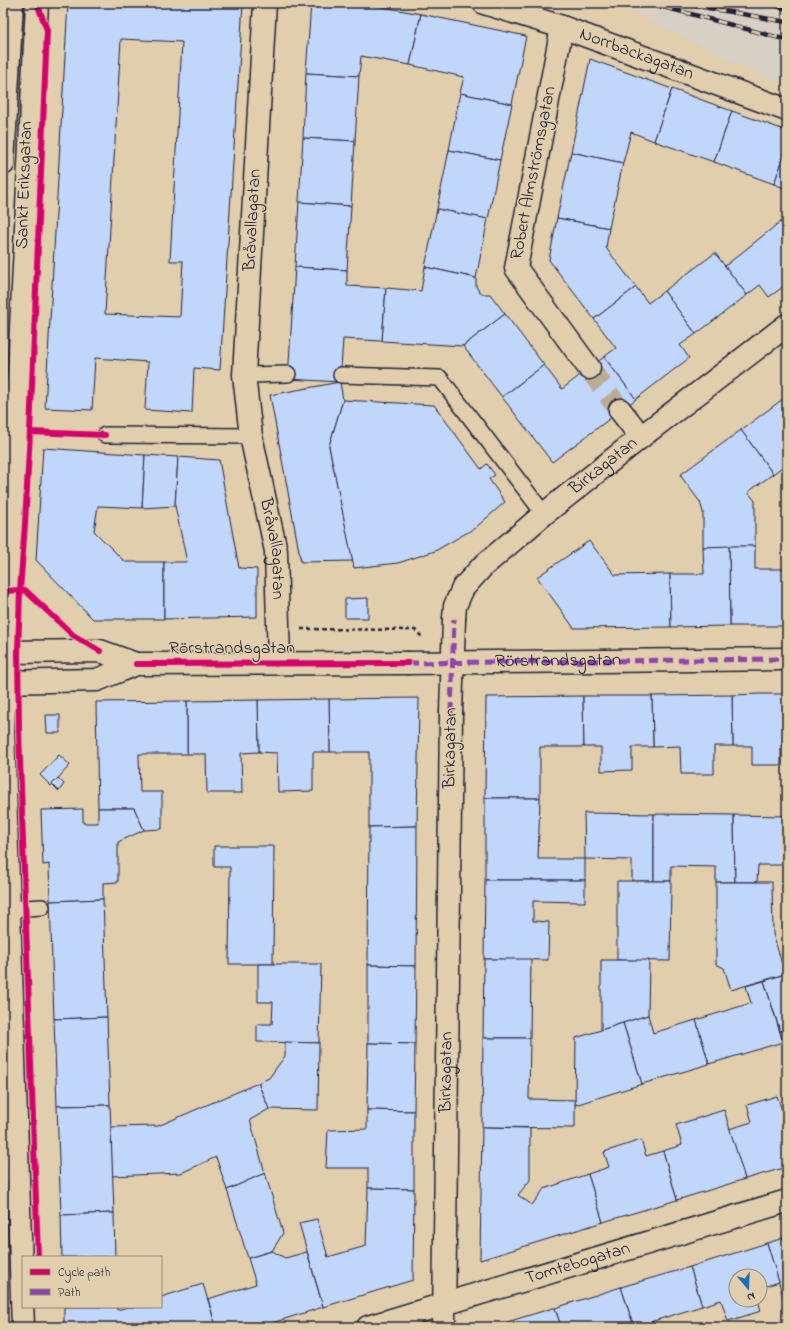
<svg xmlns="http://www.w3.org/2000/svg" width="790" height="1330" font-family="'Indie Flower',sans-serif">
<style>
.built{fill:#d7d0c4}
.building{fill:#c1d6fb;stroke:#22223b;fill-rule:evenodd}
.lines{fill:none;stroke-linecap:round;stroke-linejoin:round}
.minor-tunnel{stroke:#baac95;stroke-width:22;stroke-dasharray:22 11;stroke-linecap:butt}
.service-casing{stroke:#22223b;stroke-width:18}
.pedestrian-casing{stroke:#22223b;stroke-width:25}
.minor-casing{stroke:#22223b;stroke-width:25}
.secondary-casing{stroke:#22223b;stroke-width:25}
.path{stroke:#22223b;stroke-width:2.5;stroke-dasharray:4 3;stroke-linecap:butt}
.service{stroke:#e0ceac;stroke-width:15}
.pedestrian{stroke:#e0ceac;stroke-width:22}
.minor{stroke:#e0ceac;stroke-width:22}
.secondary{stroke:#e0ceac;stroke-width:22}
.rail-casing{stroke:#22223b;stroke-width:4.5}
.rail{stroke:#e0ceac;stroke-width:3;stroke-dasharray:9;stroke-linecap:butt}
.quiet{stroke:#8e44ad;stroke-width:5;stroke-dasharray:10 5;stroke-linecap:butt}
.cycleway-casing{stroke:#e0ceac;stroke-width:8}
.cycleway{stroke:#d6006c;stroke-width:6}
.labels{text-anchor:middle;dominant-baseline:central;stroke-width:3;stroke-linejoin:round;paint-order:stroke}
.street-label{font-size:18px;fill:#22223b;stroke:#e0ceac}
</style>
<rect width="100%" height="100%" fill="#e0ceac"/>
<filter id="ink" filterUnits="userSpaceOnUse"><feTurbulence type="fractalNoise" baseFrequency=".025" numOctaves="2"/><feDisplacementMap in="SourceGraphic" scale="8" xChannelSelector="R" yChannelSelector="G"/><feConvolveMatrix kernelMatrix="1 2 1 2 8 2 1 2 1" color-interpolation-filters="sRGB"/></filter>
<g filter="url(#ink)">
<polygon class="built" points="616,3 787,3 787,84 735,63"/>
<g class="building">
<path d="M68 3H243L220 370 194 368 192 413 145 410 148 362 95 358 92 410 45 408ZM121 39 182 42 170 261H183L180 317 105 314Z"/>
<polygon points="311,3 360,3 421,14 410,65 361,56 359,76 306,73"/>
<polygon points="421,14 526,36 512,104 460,93 464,77 410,65"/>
<polygon points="590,59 672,89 654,141 631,132 623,163 571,152"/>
<polygon points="306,73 359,76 355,141 303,138"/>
<polygon points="672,89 732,111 714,162 654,141"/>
<polygon points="460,93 512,104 500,160 449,150"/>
<polygon points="732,111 787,131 787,147 774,184 714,162"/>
<polygon points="303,138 355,141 351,206 299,202"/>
<polygon points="787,147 787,189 774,184"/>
<polygon points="449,150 500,160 488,219 437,209"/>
<polygon points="571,152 623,163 609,228 557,218"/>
<polygon points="299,202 351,206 347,270 295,267"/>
<polygon points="437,209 488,219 476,278 425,267"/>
<polygon points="787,217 787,231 780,222"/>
<polygon points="557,218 609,228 606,248 636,287 594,319 549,260"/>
<polygon points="780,222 787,231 787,284 769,297 760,285 747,295 725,266"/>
<polygon points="715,253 747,295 696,334 664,291"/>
<polygon points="295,267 347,270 347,286 386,288 382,341 343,339 340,382 288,379"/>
<polygon points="425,267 476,278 476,286 478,290 483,294 490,294 505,314 463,346 382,341 386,288 421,291"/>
<polygon points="636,287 648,303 664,291 696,334 680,345 689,358 636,399 604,357 616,348 594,319"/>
<polygon points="505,314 544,365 502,397 463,346"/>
<polygon points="604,357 636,399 552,462 502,397 544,365 562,389"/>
<polygon points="340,382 343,400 329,446 353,561 301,562 270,395"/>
<polygon points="787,396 787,463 773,474 741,430"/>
<polygon points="343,400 434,405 481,469 487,464 495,475 489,479 505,502 475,528 435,551 398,563 354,568 329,446"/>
<polygon points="741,430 773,474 748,492 755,501 755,546 703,547 703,512 700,502 680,475"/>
<polygon points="43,448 145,455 142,508 98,506 94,531 125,562 164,562 164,619 93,619 36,560"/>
<polygon points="145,455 178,457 175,506 142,508"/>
<polygon points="178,457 219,460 239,568 257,569 257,617 164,619 164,562 187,562 175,506"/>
<polygon points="589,541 615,575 670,574 671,627 574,628 537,577"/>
<polygon points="729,546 755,546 755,569 787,569 787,626 730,626"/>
<polygon points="729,546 730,626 671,627 670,574 704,574 703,547"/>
<polygon points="368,598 368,618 345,618 345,599"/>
<polygon points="760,694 787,694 787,745 781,745 781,765 752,765 752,746 733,746 732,695"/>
<polygon points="732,695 733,746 714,746 714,774 681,774 680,746 653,747 652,696"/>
<polygon points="583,696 584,747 540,747 540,798 485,798 486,697"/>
<polygon points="583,696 652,696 653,747 632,747 632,770 601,771 601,747 584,747"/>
<polygon points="419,698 417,826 369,827 369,752 330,752 329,699"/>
<polygon points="329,699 330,752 313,752 313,791 278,792 277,753 259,752 258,700"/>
<polygon points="258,700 259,752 241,753 242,793 207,793 206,754 187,754 187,701"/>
<polygon points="187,701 187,754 139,754 140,792 162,792 162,829 144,830 134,808 98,808 96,702"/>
<polygon points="46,715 60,715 60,733 47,733"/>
<polygon points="59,755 70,765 51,786 40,775"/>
<polygon points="58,778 64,784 59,791 52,784"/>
<polygon points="485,798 540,798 538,859 585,859 585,880 485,880"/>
<polygon points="98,808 134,808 144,830 118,842 118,882 103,883 103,899 50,901 49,864 43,865 41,810 83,809 83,823 98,823"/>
<polygon points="584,813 654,814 654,881 632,881 632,860 585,859"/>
<polygon points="654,814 734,815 735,882 716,882 716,867 671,866 671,881 654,881"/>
<polygon points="734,815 787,816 787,865 758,865 757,882 735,882"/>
<polygon points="417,826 416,966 368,965 369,827"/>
<polygon points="214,846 274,846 273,964 229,964 230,867 214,867"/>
<polygon points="485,880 585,880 585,902 533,901 533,921 549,922 548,960 484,959"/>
<polygon points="617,881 671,881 670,961 617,960"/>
<polygon points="716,882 772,882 773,934 785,974 731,990 724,968 716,964"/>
<polygon points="103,899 107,1017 54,1019 50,901"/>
<polygon points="484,959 531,959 530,1038 483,1038"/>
<polygon points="601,960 649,960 648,1015 601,1030"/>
<polygon points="258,964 321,964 319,1043 257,1042 257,1024 272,1024 273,1002 258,1002"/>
<polygon points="368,965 416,966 415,1044 368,1043"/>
<polygon points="785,974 787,980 787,1031 780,1031 764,981"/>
<polygon points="764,981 783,1042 709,1064 696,1020 751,1003 746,986"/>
<polygon points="648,1015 653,1033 696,1020 709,1064 642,1084 623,1023"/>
<polygon points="107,1017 110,1105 57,1106 54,1019"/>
<polygon points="623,1023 642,1084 575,1105 576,1038"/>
<polygon points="780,1031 787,1031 787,1055 783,1042"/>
<polygon points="483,1038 530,1038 529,1099 575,1100 575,1128 482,1127"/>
<polygon points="285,1042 319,1043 318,1110 269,1109 258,1083 269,1078 285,1056"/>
<polygon points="368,1043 415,1044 414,1111 367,1110"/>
<polygon points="258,1083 269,1109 250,1120 265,1173 227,1190 216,1157 181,1173 112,1176 111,1127 158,1126"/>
<polygon points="777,1096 783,1113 787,1112 787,1167 745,1179 729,1129 752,1122 747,1105"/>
<polygon points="110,1105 114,1213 61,1215 57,1106"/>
<polygon points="367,1110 414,1111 414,1189 368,1188 368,1168 326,1168 328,1130 367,1129"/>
<polygon points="724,1110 745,1179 677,1200 663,1151 682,1145 676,1125"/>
<polygon points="482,1127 530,1128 530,1180 518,1195 532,1205 544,1189 588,1174 603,1222 480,1260"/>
<polygon points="641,1140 646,1156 663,1151 677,1200 603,1222 588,1174 609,1167 604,1152"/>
<polygon points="265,1173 283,1233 272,1251 248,1258 227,1190"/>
<polygon points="368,1188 414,1189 413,1280 323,1307 299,1223 317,1219 328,1257 366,1246"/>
<polygon points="114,1213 115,1257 62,1257 61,1215"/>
<polygon points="787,1237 787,1295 783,1296 767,1243"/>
<polygon points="767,1243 779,1282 760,1288 760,1276 736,1276 736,1300 758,1300 761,1311 728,1321 721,1300 702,1306 690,1267"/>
<polygon points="272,1251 285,1258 307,1252 323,1307 259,1327 216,1327 208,1299 256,1284 248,1258"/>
<polygon points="690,1267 702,1306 634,1327 621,1287"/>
<polygon points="203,1284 216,1327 64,1327 64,1307 117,1307 117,1310 128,1307 161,1307 161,1297"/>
<polygon points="621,1287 634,1327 561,1327 555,1308"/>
<polygon points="553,1308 555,1308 561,1327 491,1327"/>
</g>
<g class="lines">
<polyline class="minor-tunnel" points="589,368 620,410"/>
<g class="service-casing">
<g id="service">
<polyline points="244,375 288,374"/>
<polyline points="341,375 440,378 544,514"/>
<polyline points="105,435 251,436"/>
<polyline points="9,909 42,907"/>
</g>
</g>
<g class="pedestrian-casing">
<g id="pedestrian">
<polyline points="408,663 787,659"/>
<polyline points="451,713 454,619"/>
</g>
</g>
<g class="minor-casing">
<g id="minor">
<path id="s1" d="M265 3 244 375 251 436 276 551 279 663"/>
<path id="s2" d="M484 3 562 27 787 110"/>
<polyline points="562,27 516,268 589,368"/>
<polyline points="620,410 641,437"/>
<path id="s3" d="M454 619 455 606 463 588 482 567 544 514 641 437 787 325"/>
<polyline points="3,652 100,651 136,664 408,663"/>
<polyline points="3,682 97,680 136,664"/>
<path id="s4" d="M368 1327 787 1201"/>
<path id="s5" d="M444 1327 451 713"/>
</g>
</g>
<g class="secondary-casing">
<g id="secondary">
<polyline points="3,164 12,3"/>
<polyline points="23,1327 3,731 8,591 37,3"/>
</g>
</g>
<polyline class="path" points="301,629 415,630 423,638"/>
<use href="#service" class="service"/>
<use href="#pedestrian" class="pedestrian"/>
<use href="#minor" class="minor"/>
<use href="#secondary" class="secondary"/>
<g class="rail-casing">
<g id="rail">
<polyline points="647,3 691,14 787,40"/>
<polyline points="680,3 787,22"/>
<polyline points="768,3 787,9"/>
</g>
</g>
<use href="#rail" class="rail"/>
<g class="quiet">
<path id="s6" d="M408 663 787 659"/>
<polyline points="451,713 454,619"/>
</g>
<g class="cycleway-casing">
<g id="cycleway">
<polyline points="37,3 47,30 30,432 25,524 20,591 18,652 19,731 38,1257"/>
<polyline points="30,432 105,435"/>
<polyline points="3,591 25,590 73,635 100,651"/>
<polyline points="136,664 408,663"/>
</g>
</g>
<use href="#cycleway" class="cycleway"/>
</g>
</g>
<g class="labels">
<g class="street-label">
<text stroke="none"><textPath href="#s2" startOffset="161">Norrbackagatan</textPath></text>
<text transform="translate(534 173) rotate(-79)">Robert Almströmsgatan</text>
<text transform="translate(25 185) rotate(-88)">Sankt Eriksgatan</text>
<text transform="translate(253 220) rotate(-87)">Bråvallagatan</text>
<text stroke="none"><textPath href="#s3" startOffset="219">Birkagatan</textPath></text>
<text stroke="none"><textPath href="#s1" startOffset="549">Bråvallagatan</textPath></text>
<text x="232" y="649">Rörstrandsgatan</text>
<text stroke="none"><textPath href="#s6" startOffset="150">Rörstrandsgatan</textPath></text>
<text transform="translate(451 748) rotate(-89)">Birkagatan</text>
<text stroke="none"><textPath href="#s5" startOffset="255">Birkagatan</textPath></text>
<text stroke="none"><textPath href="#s4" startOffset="219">Tomtebogatan</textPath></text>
</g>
</g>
<rect width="790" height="1330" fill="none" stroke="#e0ceac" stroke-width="16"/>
<rect x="8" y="8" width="774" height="1314" fill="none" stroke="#22223b" stroke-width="1.5" filter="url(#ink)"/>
<rect x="22" y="1256" width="140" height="52" fill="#e0ceac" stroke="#94897f"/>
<rect x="30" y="1269" width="20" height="6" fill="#d6006c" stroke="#94897f"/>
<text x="58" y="1276" font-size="12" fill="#22223b">Cycle path</text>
<rect x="30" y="1289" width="20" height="6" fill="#8e44ad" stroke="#94897f"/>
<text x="58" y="1296" font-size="12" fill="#22223b">Path</text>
<g transform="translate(748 1288) rotate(161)"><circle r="19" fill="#e0ceac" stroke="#94897f"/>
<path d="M0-3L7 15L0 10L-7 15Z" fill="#1f6fb2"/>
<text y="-6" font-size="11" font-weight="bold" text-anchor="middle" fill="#22223b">N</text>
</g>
</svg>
